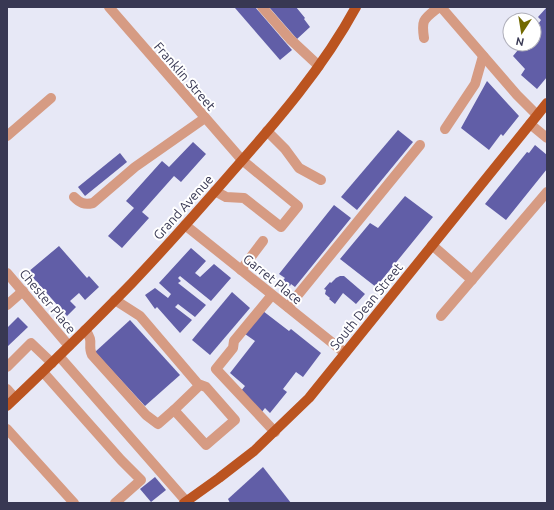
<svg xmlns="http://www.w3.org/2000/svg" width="554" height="510" font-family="Ubuntu,sans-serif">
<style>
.building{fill:#615ea7}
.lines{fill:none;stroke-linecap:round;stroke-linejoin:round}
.minor{stroke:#d69b83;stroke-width:10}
.major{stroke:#bb5420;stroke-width:10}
.labels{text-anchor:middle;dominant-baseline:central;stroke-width:4;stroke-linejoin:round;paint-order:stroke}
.street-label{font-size:13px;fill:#383853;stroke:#fff}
</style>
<rect width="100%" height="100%" fill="#e7e8f6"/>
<g class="building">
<polygon points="237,7 255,7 292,50 280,60 235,8"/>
<polygon points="269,7 296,7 305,18 304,19 310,27 297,39"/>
<polygon points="547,7 547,77 537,89 521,75 525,69 513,56 523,44 534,44 534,30 541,20 538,17"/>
<polygon points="487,81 519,116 503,136 501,134 489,150 461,128"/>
<polygon points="398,130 413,142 357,210 341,197"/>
<polygon points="193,142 206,154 181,182 174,176 142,212 149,218 122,248 108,236 134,208 126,201 162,161 169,167"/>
<polygon points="535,145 547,155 547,169 506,220 485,204 527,152 529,153"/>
<polygon points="120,153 127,162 85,196 78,187"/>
<polygon points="405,196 433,217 376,287 340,259 370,223 378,228"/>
<polygon points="334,205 351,218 295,287 291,284 290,286 283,280 285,278 279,274"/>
<polygon points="59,246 87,278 89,276 99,287 85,300 79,293 70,301 76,307 67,316 28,272"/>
<polygon points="191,248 206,261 195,273 200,277 214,264 231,278 211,301 180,276 178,278 181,281 178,283 206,305 195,317 178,304 175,307 192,320 180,333 157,307 155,309 145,295 155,288 168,298 171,294 159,283"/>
<polygon points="340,276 344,276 365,294 356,304 343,293 335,304 329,299 330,298 325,294 326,290 324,289 330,282 331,283 336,278"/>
<polygon points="232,292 250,308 210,355 192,340"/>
<polygon points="263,311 289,331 291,329 321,353 303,377 296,372 283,389 287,392 270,413 265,408 258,417 237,396 245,386 230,373 255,341 245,334"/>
<polygon points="18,317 28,327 7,347 7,328"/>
<polygon points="130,320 180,375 145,406 95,352"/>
<polygon points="263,467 291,503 230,503 228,499"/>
<polygon points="155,477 166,490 151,502 140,489"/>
</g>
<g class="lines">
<g class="minor">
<polyline points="109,7 242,160 298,206 281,227 244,198 226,197 215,191"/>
<polyline points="262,7 290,39 319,66"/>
<polyline points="441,7 517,95 537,115"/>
<path d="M424 38C421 19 424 19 439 7"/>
<polyline points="530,124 547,138"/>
<polyline points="445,129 475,84 483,56"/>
<polyline points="267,131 285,149 299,168 321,180"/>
<polyline points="7,136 51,98"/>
<path d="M74 197C80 203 84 205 93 203L135 167 205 118"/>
<polyline points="185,225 345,353"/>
<polyline points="432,245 472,280"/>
<polyline points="241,270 263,241"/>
<polyline points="7,273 69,346"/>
<polyline points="272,295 234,341 233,348 216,369 275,432"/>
<polyline points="115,300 140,316 198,384 206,387 235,420 206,445 174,410 200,385"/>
<polyline points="7,305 23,291"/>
<polyline points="288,307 420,145"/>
<polyline points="441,316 547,192"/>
<path d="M85 330C95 342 87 345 92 355L146 415 158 424 174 410"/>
<polyline points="59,356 186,501"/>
<polyline points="7,367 31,343 52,363"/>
<polyline points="43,372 121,460 141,480 115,503"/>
<polyline points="7,389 15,398"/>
<polyline points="7,429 74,503"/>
</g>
<g class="major">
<path d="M7 406C49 366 91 325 132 283 166 247 199 210 231 173 277 121 323 68 356 7"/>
<polyline points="184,503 219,478 254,451 309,398 547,103"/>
</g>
</g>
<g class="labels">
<g class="street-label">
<text transform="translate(185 76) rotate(49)">Franklin Street</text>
<text transform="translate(183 207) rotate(-48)">Grand Avenue</text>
<text transform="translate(273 279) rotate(39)">Garret Place</text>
<text transform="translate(48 301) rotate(50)">Chester Place</text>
<text transform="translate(366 306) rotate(-51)">South Dean Street</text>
</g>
</g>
<rect width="554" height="510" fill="none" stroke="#383853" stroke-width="16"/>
<g transform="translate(522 32) rotate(192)"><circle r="19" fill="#ffffff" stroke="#afafba"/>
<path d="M0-3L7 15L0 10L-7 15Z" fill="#726900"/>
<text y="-6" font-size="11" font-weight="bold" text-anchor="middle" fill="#383853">N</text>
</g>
</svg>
